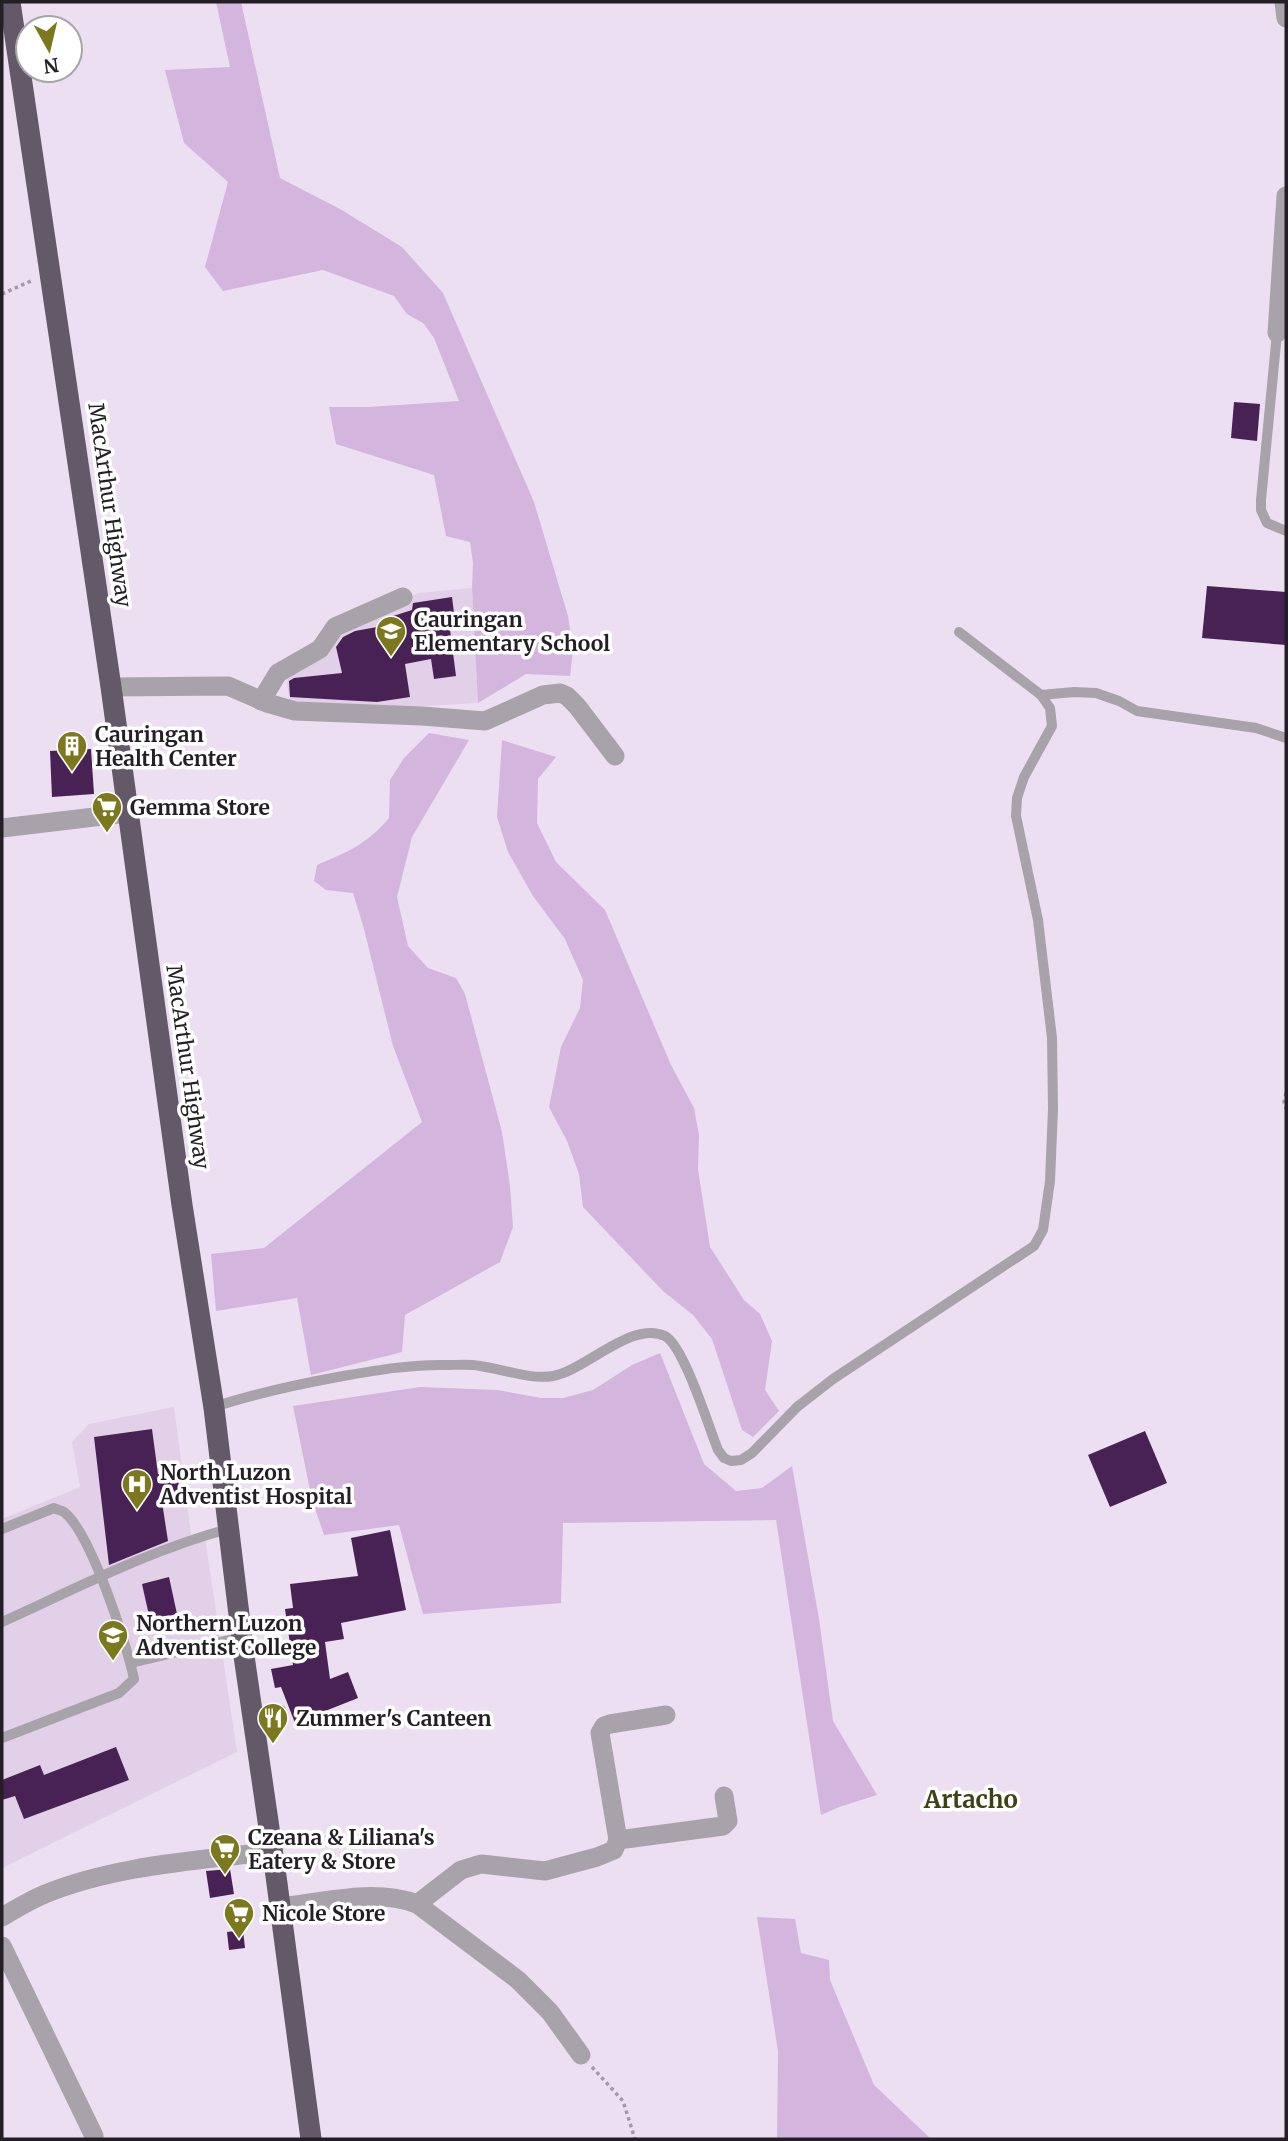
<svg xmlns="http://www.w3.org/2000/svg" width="1288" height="2141" font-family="Merriweather,serif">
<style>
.built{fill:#e1d0e7}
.green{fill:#d3b5de}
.building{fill:#482255}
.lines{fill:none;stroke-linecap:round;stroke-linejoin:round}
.path{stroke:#a39aa7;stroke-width:3.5;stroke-dasharray:3.5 3.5;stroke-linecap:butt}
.lane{stroke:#a8a3aa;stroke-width:10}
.street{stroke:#a8a3aa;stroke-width:19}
.highway{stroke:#635968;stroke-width:21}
.labels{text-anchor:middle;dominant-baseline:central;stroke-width:7;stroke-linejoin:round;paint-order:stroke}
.street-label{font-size:21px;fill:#231f25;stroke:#fff}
.poi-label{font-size:21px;font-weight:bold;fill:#231f25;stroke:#fff;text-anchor:start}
.quarter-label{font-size:24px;font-weight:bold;fill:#424017;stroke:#fff}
</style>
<rect width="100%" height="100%" fill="#ecdff1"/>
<g class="built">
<polygon points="472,588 478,703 367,709 290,702 285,671 337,630 419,593"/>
<polygon points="174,1407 191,1535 204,1531 237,1752 2,1868 2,1519 80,1487 72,1442 89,1424"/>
</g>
<g class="green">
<polygon points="216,2 241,2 280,178 340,209 402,247 443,293 534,502 568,616 573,650 570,676 526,674 478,703 472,588 473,563 470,542 446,536 434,475 336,444 329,407 369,407 459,401 434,338 423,323 407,314 394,296 323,270 223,291 205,267 228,182 184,143 165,70 230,67"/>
<path d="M429 733 469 740 412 837 397 897 408 946 428 968 456 978 465 994 502 1132 510 1186 513 1227 500 1262 405 1315 402 1352 311 1375 297 1298 216 1311 211 1254 264 1248 422 1122 393 1046 364 929 353 893 326 890 314 881 317 865C348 852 367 844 389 818L390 780 404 758Z"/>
<polygon points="502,740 556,757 538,779 537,823 556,862 605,910 671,1065 694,1108 699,1135 698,1169 710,1247 744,1300 760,1314 772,1341 765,1390 779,1411 753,1437 742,1430 712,1339 693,1315 663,1291 583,1207 579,1174 567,1141 549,1107 561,1047 580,1008 583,980 565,939 533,896 508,852 497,817"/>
<polygon points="660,1353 704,1464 736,1491 762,1488 792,1466 819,1619 833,1721 877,1795 839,1807 821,1815 776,1520 563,1523 561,1603 423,1614 399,1525 324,1535 312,1500 293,1406 420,1387 497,1390 541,1398 563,1398 593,1390 632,1365"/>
<polygon points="757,1917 795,1919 801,1953 829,1960 830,1980 874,2085 931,2139 777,2139 778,2051"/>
</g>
<g class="building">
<polygon points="1234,402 1260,404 1257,441 1231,438"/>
<polygon points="1207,586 1286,592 1286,645 1202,638"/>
<polygon points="452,597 454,613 448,614 456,676 434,679 431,659 405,664 410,697 377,702 290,697 289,681 294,678 342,673 336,647 343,637 355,631 388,625 387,618 412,610 413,603"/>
<polygon points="91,749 94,794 52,797 50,751"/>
<polygon points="152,1429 158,1474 177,1473 181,1500 162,1502 168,1541 109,1565 94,1437"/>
<polygon points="1145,1431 1167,1483 1110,1507 1088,1455"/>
<polygon points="390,1530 406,1610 341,1623 344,1639 325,1642 330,1679 348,1672 358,1698 295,1723 281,1687 275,1688 271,1669 293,1665 285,1609 293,1608 290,1584 358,1576 351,1538"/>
<polygon points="169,1577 177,1614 150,1620 142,1584"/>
<polygon points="116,1747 129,1780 24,1819 15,1796 2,1800 2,1780 40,1765 44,1775"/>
<polygon points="230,1869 234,1894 210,1898 206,1871"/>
<polygon points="243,1930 245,1948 229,1950 227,1932"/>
</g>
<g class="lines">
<g class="path">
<polyline points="2,294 33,280"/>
<polyline points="1286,1093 1284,1102 1286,1109"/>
<polyline points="592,2067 623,2101 635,2139"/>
</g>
<g class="lane">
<polyline points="1277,333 1261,500 1261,510 1267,523 1286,531"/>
<polyline points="1041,695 1074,692 1096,693 1119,701 1137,711 1256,728 1286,738"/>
<path d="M214 1407C256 1393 299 1384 343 1376 378 1370 413 1364 448 1365 459 1365 470 1364 480 1366 503 1369 530 1380 553 1376 586 1370 632 1320 665 1336 684 1346 709 1428 718 1450L724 1458 731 1461 741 1460 752 1453 797 1407 833 1379 1034 1246 1043 1230 1050 1181 1053 1109 1052 1038 1038 920 1016 816 1017 798 1024 777 1052 726 1050 708 1041 695 959 632"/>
<path d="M2 1529 54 1508C57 1510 61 1510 64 1512 91 1533 127 1645 134 1679L119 1693 2 1738"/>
<path d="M2 1622C75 1589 150 1550 228 1529"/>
<polyline points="131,1663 241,1637"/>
<path d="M255 1735C266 1729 283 1726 281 1710"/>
</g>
<g class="street">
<polyline points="1284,2 1286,18"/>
<polyline points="1277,333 1286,196"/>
<polyline points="111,687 228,686 267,703 295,711 422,716 485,721 543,695 560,693 567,696 577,706 615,756"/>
<polyline points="261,701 278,673 320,649 335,627 403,597"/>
<polyline points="2,828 128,813"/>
<polyline points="618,1840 723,1826 728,1821 724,1796"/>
<polyline points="417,1904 461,1870 481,1864 545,1871 597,1857 614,1850 618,1840 600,1733 604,1726 610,1724 666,1715"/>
<path d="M280 1907C324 1902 375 1888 417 1904L518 1980 550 2012 581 2055"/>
<path d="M2 1917C16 1909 30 1900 45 1894 116 1865 197 1861 273 1851"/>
<polyline points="2,1946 94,2136"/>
</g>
<polyline class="highway" points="10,2 111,687 182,1205 214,1408 244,1656 276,1876 311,2139"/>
</g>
<defs>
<g id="school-pin" transform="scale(1.575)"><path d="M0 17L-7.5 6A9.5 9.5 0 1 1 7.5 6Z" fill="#7c781d" stroke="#fff"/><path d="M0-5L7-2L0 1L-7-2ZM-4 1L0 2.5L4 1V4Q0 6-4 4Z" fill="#fff"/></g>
<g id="building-pin" transform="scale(1.575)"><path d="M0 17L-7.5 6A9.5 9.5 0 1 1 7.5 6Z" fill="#7c781d" stroke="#fff"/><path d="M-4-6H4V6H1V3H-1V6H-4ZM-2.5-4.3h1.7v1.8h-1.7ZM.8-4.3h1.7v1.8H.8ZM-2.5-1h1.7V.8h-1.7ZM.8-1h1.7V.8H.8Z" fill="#fff"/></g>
<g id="supermarket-pin" transform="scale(1.575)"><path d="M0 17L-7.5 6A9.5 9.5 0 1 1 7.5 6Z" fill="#7c781d" stroke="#fff"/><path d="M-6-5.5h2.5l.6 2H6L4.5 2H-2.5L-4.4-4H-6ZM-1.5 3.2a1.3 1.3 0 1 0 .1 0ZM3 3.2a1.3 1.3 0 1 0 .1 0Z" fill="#fff"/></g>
<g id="hospital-pin" transform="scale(1.575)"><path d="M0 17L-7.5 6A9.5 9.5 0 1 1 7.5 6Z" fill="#7c781d" stroke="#fff"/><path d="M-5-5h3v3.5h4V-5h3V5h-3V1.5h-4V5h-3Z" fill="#fff"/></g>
<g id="restaurant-pin" transform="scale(1.575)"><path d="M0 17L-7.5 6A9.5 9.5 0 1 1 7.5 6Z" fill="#7c781d" stroke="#fff"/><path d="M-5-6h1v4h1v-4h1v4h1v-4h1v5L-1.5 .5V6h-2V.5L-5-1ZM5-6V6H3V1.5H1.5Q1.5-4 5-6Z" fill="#fff"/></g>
</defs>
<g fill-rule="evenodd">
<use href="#school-pin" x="391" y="631"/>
<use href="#building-pin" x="72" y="746"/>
<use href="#supermarket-pin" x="107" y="807"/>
<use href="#hospital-pin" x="137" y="1484"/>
<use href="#school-pin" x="113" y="1635"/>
<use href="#restaurant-pin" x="273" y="1718"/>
<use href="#supermarket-pin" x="225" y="1849"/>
<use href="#supermarket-pin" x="239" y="1913"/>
</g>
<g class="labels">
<g class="street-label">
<text transform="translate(110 505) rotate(82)">MacArthur Highway</text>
<text transform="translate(188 1067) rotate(82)">MacArthur Highway</text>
</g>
<g class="poi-label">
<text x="414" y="619">Cauringan<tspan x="414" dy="24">Elementary School</tspan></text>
<text x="95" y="734">Cauringan<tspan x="95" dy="24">Health Center</tspan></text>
<text x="130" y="807">Gemma Store</text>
<text x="160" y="1472">North Luzon<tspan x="160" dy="24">Adventist Hospital</tspan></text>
<text x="136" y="1623">Northern Luzon<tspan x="136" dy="24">Adventist College</tspan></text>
<text x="296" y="1718">Zummer's Canteen</text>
<text x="248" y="1837">Czeana &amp; Liliana's<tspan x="248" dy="24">Eatery &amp; Store</tspan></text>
<text x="262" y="1913">Nicole Store</text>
</g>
<g class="quarter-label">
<text x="971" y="1799">Artacho</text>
</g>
</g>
<rect width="1288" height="2141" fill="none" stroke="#231f25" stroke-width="7"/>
<g transform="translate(49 49) rotate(172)"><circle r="33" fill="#ffffff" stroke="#a7a5a8" stroke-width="2"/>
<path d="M0-5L12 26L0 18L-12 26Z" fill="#7c781d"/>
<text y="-10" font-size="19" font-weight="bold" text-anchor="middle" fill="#231f25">N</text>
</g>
</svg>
